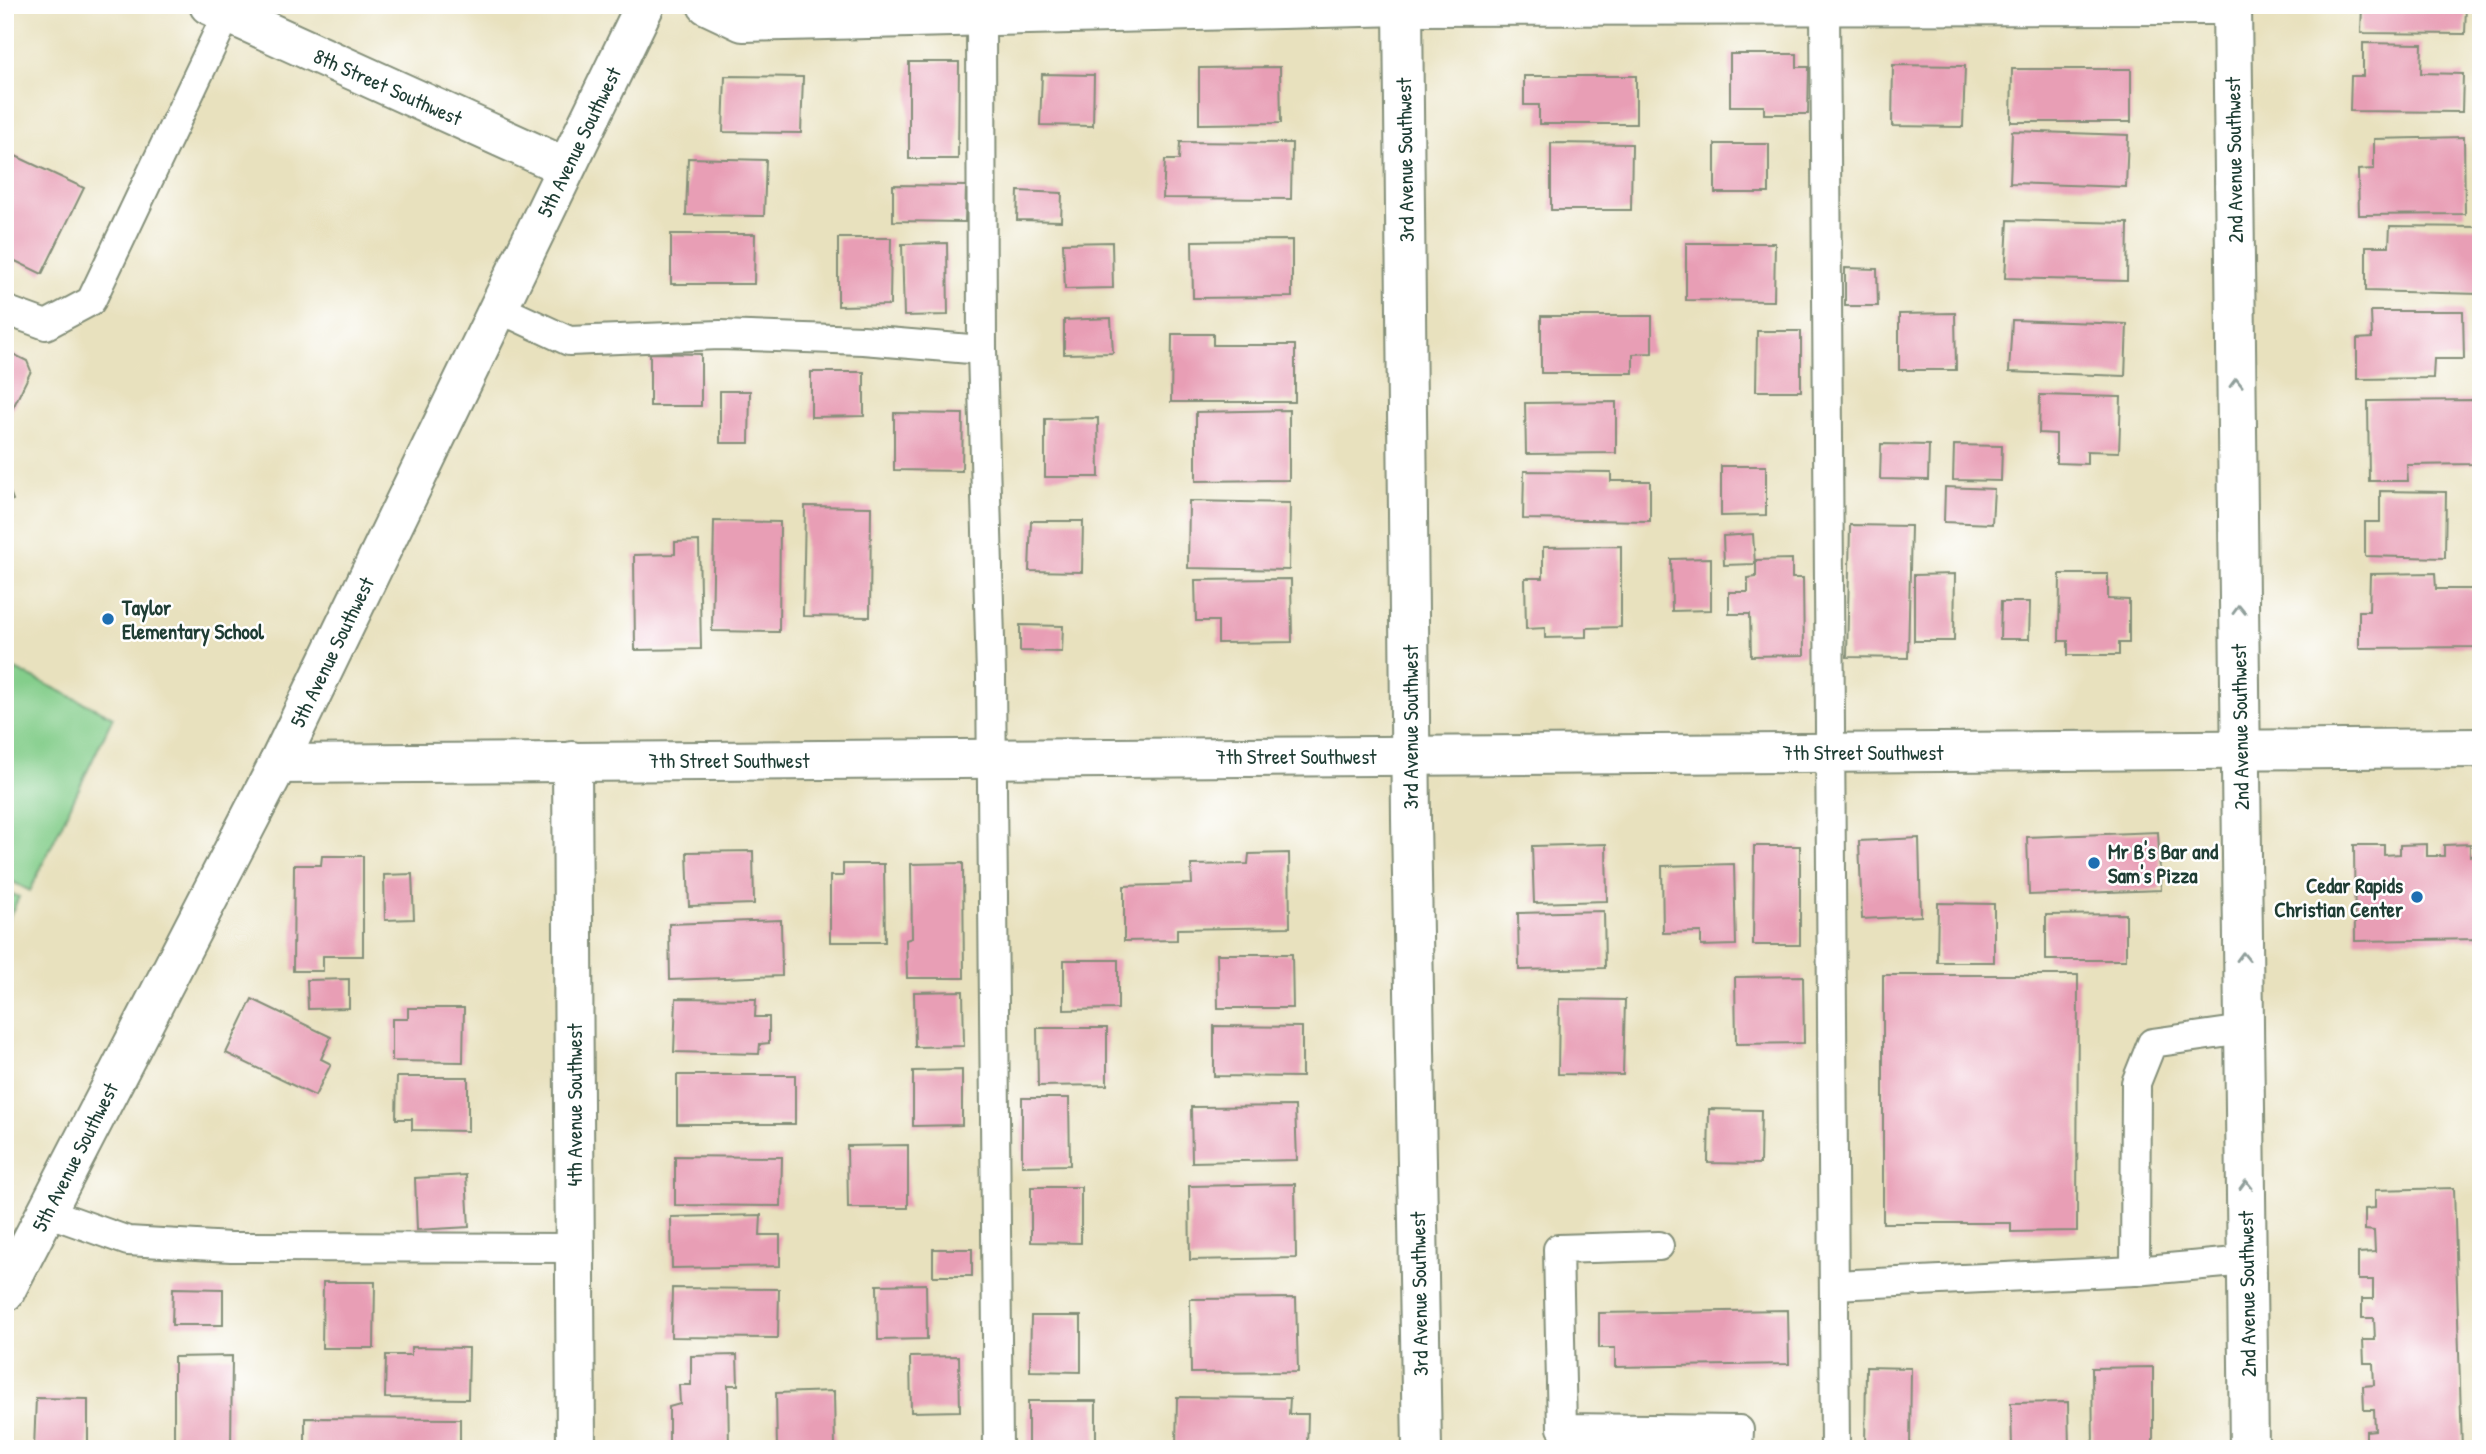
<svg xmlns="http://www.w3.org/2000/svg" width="2486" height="1454" font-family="'Patrick Hand',sans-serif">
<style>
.green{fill:#84ce8b;stroke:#528660;stroke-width:2}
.building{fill:#e89eb5}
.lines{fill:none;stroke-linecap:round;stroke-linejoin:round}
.service-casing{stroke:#848f79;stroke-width:32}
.minor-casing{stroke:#848f79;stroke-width:42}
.secondary-casing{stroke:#848f79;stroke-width:42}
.service{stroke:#fff;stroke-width:28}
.minor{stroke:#fff;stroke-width:38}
.secondary{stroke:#fff;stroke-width:38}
.oneway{stroke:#8f9e9a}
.poi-dot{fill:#1f6fb2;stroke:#fff;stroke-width:2.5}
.labels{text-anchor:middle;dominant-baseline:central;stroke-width:5;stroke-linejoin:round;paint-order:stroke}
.street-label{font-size:21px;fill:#1f3d34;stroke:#fff}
.poi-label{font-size:21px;font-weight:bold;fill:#1f3d34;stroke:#fff;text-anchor:start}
</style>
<rect width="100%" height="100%" fill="#fff"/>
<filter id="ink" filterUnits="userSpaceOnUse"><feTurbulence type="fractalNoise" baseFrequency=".0143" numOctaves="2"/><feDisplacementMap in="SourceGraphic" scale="14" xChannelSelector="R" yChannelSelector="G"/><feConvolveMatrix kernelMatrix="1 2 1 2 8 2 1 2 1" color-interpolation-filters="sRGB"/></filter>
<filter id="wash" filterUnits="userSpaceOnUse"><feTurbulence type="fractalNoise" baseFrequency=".00686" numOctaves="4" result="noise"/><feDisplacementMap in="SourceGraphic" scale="28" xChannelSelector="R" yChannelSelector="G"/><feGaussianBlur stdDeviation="1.57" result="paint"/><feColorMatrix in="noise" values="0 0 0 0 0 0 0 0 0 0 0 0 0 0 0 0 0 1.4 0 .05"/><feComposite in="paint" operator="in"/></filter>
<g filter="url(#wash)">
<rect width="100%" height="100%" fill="#e8e1be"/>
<g class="green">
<polygon points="5,664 113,717 30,891 5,878"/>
<polygon points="5,891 19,897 5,926"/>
</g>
<g id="blocks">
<g class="building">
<polygon points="2362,5 2466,5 2465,34 2361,33"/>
<polygon points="2363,43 2422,44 2421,73 2463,74 2462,112 2350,111 2351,76 2363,76"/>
<polygon points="1730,54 1797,54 1797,67 1809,67 1808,114 1764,114 1764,106 1730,106"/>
<polygon points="909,62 959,62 958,159 909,159"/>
<polygon points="1893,65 1965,66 1963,127 1892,126"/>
<polygon points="1280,67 1281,123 1199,124 1199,68"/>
<polygon points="2012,69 2131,69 2131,122 2011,122"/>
<polygon points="1042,74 1094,75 1093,126 1040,125"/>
<polygon points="725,76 803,77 801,133 723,132"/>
<polygon points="1524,76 1636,76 1636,124 1539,124 1539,105 1524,105"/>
<polygon points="2012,131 2128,135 2126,187 2010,183"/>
<polygon points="2464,137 2465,214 2359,215 2358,170 2374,169 2374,139"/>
<polygon points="1180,142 1292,143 1291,199 1163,198 1165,160 1179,160"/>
<polygon points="1551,143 1632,144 1631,210 1551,210"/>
<rect x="1715" y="144" width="54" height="49"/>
<polygon points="5,151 84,188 42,274 5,256"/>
<polygon points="688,158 766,160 764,216 686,215"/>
<polygon points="893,185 966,186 965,222 893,221"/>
<polygon points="1018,191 1062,193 1061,221 1017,220"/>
<polygon points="2008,220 2128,223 2127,281 2005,278"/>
<polygon points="2390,226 2481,227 2479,294 2366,291 2366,246 2389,246"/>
<polygon points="671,234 755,234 754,284 671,284"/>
<polygon points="838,238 891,238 890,305 838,306"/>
<polygon points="1292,240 1292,297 1193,298 1192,241"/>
<polygon points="1112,242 1113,288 1065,289 1063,243"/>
<polygon points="947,243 948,315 904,316 902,244"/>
<polygon points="1686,243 1775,243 1774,301 1686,300"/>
<polygon points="1845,268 1877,269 1878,306 1845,306"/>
<polygon points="2371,311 2463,311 2464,359 2434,359 2433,378 2357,379 2357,339 2372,338"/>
<polygon points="1955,313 1956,370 1899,370 1899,314"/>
<polygon points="1541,316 1652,316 1652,353 1633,354 1633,373 1541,373"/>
<polygon points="1111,318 1113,353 1064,354 1064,320"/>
<polygon points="2012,320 2127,324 2125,376 2009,372"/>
<polygon points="1757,331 1801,331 1801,391 1756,391"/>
<polygon points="1172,334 1213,334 1213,345 1295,345 1295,402 1171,402"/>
<polygon points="5,350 27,361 31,371 5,424"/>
<polygon points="650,353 701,354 701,406 650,406"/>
<polygon points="811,372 864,372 864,416 811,417"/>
<polygon points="720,391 750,391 749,443 720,443"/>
<polygon points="2040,395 2121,397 2119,452 2087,451 2087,464 2056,463 2056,434 2039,433"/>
<polygon points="2475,400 2475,464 2407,465 2408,481 2369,481 2368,401"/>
<polygon points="1616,402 1616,453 1526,454 1525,403"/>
<polygon points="1289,410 1289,480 1196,481 1196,412"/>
<polygon points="894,413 963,414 962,471 894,470"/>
<polygon points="1098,418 1099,477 1045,477 1045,419"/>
<polygon points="1881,444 1929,445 1928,480 1880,479"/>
<polygon points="1954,445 2002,446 2001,481 1953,480"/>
<polygon points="1721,466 1766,466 1766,515 1721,516"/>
<polygon points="1524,471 1611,472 1611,481 1650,481 1650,521 1523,519"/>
<polygon points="5,487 9,489 13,500 5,503"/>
<polygon points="1945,487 1994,489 1992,524 1944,522"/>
<polygon points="2380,491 2446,492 2445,558 2365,556 2365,522 2380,522"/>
<polygon points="1189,501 1290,503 1289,570 1188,568"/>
<polygon points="805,506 871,507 870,617 803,616"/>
<polygon points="714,521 780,522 779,632 712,631"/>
<polygon points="1031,521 1083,521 1082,572 1029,571"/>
<polygon points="1850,525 1911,526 1908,658 1847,657"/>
<polygon points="1753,534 1755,564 1724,565 1723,536"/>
<polygon points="699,541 701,649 635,650 634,555 675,554 675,542"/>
<polygon points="1621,546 1621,627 1586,628 1586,637 1545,638 1545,628 1526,629 1525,578 1543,578 1543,547"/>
<polygon points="1711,558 1711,610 1672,611 1671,559"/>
<polygon points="1792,559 1792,578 1803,578 1804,655 1751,656 1750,614 1729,614 1729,592 1748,592 1748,578 1756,577 1756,560"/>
<polygon points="2435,573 2436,589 2480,589 2480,647 2359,648 2359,611 2369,611 2370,574"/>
<polygon points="1955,574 1954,641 1914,641 1914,575"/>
<polygon points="2060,574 2108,574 2108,599 2129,600 2129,643 2119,643 2119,655 2068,655 2068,641 2059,641"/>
<polygon points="1291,579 1292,642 1218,643 1218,621 1196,621 1195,580"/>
<polygon points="2001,602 2030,602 2029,639 2000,639"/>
<polygon points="1020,625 1063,626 1062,652 1020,651"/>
<polygon points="2158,832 2161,890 2029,895 2027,837"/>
<polygon points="1919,838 1921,916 1862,919 1859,841"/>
<polygon points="1606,844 1607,901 1534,903 1532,846"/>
<polygon points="2427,844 2427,856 2444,856 2444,845 2470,844 2470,856 2481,855 2481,939 2355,941 2354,845 2384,845 2384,855 2400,854 2400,845"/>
<polygon points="1754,846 1800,846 1800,945 1753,945"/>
<polygon points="753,851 754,904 689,906 687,852"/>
<polygon points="1289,853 1290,927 1177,929 1177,940 1124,941 1124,886 1192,884 1191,865 1248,864 1249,854"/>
<polygon points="322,856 363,856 363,956 323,956 323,971 293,971 294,865 321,865"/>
<polygon points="963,863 964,978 907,978 906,940 912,938 911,864"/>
<polygon points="843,864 884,864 885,942 830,942 830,876 843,876"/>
<polygon points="1734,864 1736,945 1701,946 1701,932 1663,933 1662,866"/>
<polygon points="412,874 414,919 385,920 384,875"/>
<polygon points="1938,903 1994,904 1994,962 1937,962"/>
<polygon points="1604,911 1605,968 1519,970 1518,913"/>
<polygon points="2126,914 2126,960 2046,960 2046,915"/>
<polygon points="781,920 782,976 670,980 669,924"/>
<polygon points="1217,954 1292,954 1293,1008 1218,1008"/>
<polygon points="1064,960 1118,960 1118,1009 1064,1010"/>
<polygon points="1883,975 2078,975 2077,1231 2011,1232 2011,1223 1883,1223"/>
<polygon points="1803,976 1804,1043 1736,1044 1735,977"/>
<polygon points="349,979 349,1008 308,1009 307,980"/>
<polygon points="963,991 964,1046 915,1047 914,992"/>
<polygon points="676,998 756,999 755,1017 769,1017 769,1043 760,1044 759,1054 674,1052"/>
<polygon points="252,999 331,1037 321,1059 331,1064 315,1096 226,1053"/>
<polygon points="1559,999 1625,1000 1623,1075 1558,1074"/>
<polygon points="408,1008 464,1008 463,1062 392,1061 392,1019 408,1019"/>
<polygon points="1214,1026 1302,1027 1302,1077 1214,1076"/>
<polygon points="1037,1028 1107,1028 1107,1085 1038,1086"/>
<polygon points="962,1070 962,1125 913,1126 913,1071"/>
<rect x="677" y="1075" width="118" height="49"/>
<polygon points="397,1077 468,1077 468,1131 412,1130 412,1119 396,1119"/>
<polygon points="1022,1098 1069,1098 1070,1165 1022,1166"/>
<polygon points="1295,1106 1297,1160 1192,1162 1191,1107"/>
<polygon points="1709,1109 1761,1110 1760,1164 1708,1163"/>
<polygon points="908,1145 908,1208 848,1208 847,1146"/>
<polygon points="675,1156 782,1157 781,1206 675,1205"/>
<polygon points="466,1175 469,1227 417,1230 415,1178"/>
<polygon points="1295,1184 1296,1258 1190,1260 1189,1186"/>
<polygon points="1031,1187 1081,1187 1081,1243 1031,1242"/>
<polygon points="2454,1188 2462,1449 2366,1449 2366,1431 2375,1430 2374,1410 2364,1410 2363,1386 2374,1385 2373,1363 2364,1363 2363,1340 2375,1340 2374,1318 2362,1318 2362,1299 2373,1299 2373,1280 2358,1280 2358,1253 2375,1252 2374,1231 2365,1230 2365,1209 2375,1208 2375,1190"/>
<polygon points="761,1215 760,1235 780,1235 780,1266 672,1268 671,1217"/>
<rect x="933" y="1249" width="39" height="27"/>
<polygon points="323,1282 375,1282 374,1348 322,1348"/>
<polygon points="926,1284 927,1339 878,1340 877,1285"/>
<polygon points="173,1288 223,1289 223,1325 172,1325"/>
<polygon points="672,1288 779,1289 778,1338 671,1337"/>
<polygon points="1296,1298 1298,1372 1191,1373 1190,1299"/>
<polygon points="1788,1310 1789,1364 1615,1367 1615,1348 1599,1348 1599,1313"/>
<polygon points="1031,1316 1081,1316 1081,1372 1030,1371"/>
<polygon points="411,1347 469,1348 468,1399 385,1398 386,1355 411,1355"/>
<polygon points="737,1355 738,1385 728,1385 729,1449 669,1449 669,1407 680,1404 679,1385 691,1385 691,1356"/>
<polygon points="232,1356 231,1449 174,1449 174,1357"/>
<polygon points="959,1356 960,1411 911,1412 910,1357"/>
<polygon points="1866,1367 1911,1368 1910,1449 1865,1449"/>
<polygon points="2153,1367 2153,1449 2093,1449 2092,1368"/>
<polygon points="834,1391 835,1449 777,1449 776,1393"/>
<polygon points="1177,1397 1290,1398 1289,1414 1308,1414 1307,1449 1176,1449"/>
<polygon points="36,1398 88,1399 88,1449 34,1449"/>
<rect x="1028" y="1401" width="68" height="48"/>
<polygon points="2068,1402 2069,1449 2012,1449 2011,1403"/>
<polygon points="305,1418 460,1419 460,1449 305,1449"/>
</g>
</g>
</g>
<g filter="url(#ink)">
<use href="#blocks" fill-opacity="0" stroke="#848f79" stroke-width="2"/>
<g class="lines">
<g class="service-casing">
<g id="service">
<polyline points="1825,5 1835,1449"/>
<polyline points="981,16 982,350 991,676 998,1449"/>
<polyline points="498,308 569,341 720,335 863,340 982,350"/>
<polyline points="5,310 46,325 91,301 227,14"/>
<polyline points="2244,1030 2152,1043 2136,1083 2135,1271 2247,1261"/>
<polyline points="47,1212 128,1241 231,1247 574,1248"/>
<polyline points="1659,1246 1558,1249 1562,1428 1739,1430 1738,1449"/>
<polyline points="1834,1285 2135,1271"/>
</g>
</g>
<g class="minor-casing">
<g id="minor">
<polyline points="209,5 566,167"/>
<polyline points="707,5 743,22 1403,6 2232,5"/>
<polyline points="572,761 576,1449"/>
<polyline points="278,764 2481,748"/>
</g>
</g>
<g class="secondary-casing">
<g id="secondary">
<polyline points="1403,5 1411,819 1422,1449"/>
<polyline points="2232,5 2249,1449"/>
<polyline points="5,1292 278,764 645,5"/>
</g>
</g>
<use href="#service" class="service"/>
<use href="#minor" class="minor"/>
<use href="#secondary" class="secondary"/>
</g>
<defs><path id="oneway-chevron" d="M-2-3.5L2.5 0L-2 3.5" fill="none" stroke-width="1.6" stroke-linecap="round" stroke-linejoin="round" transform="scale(1.75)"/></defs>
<g class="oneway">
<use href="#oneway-chevron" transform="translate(2236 383) rotate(-91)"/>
<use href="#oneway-chevron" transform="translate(2239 610) rotate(-91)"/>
<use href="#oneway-chevron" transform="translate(2243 957) rotate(-91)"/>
<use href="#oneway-chevron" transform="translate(2246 1185) rotate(-91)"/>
</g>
</g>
<g class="poi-dot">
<circle cx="108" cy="619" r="7"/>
<circle cx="2094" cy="863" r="7"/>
<circle cx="2417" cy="897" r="7"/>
</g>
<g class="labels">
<g class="street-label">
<text transform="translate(388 87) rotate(24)">8th Street Southwest</text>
<text transform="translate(579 142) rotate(-64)">5th Avenue Southwest</text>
<text transform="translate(1405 160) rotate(-91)">3rd Avenue Southwest</text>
<text transform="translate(2234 160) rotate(-91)">2nd Avenue Southwest</text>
<text transform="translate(332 652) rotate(-64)">5th Avenue Southwest</text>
<text transform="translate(1410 727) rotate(-90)">3rd Avenue Southwest</text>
<text transform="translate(2240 727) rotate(-91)">2nd Avenue Southwest</text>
<text x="1863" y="752">7th Street Southwest</text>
<text x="1296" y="756">7th Street Southwest</text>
<text x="729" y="760">7th Street Southwest</text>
<text transform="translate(574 1105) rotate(-90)">4th Avenue Southwest</text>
<text transform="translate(75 1157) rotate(-63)">5th Avenue Southwest</text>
<text transform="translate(1419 1294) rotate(-91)">3rd Avenue Southwest</text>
<text transform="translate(2247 1294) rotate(-91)">2nd Avenue Southwest</text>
</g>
<g class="poi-label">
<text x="122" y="607">Taylor<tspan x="122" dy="24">Elementary School</tspan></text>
<text x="2108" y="851">Mr B's Bar and<tspan x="2108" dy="24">Sam's Pizza</tspan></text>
<text x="2403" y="885" text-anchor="end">Cedar Rapids<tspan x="2403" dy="24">Christian Center</tspan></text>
</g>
</g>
<rect width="2486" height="1454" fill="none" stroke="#fff" stroke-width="28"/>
</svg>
